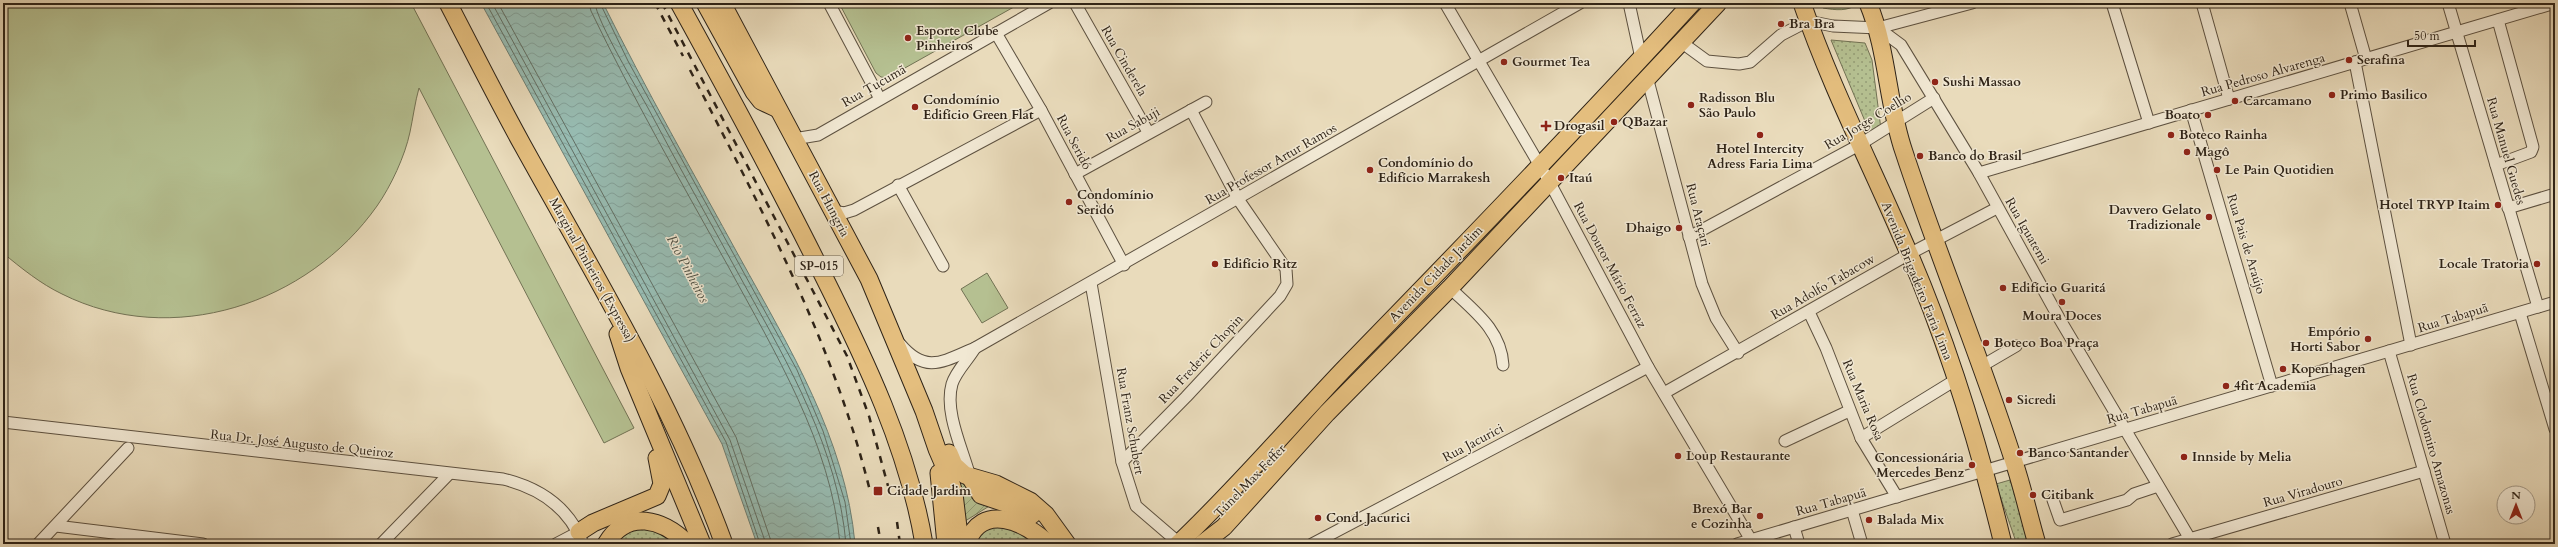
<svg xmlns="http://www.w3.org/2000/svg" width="2558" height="547" font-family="Cardo,serif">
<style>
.grass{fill:#b5c091;stroke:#727254}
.park{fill:url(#park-dots);stroke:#727254}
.garden{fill:url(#garden-furrows);stroke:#727254}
.water{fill:url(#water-waves);stroke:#6d7e73}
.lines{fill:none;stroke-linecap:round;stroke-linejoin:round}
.shore{stroke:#626f64;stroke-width:1}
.highway-tunnel{stroke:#c4b69a;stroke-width:17;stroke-dasharray:17 8;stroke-linecap:butt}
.minor-casing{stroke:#5d5140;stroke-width:13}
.highway-casing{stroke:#2e2317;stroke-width:19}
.minor{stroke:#f1e8d3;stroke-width:11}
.highway{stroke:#e4be7e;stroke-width:17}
.rail{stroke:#2e2317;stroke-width:2.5;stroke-dasharray:7 7;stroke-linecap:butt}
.poi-dot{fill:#8f2418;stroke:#f1e8d3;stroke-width:1.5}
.labels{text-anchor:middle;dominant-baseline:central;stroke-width:3;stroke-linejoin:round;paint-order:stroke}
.shield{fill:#f1e8d3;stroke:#685e4f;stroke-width:1}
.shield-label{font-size:12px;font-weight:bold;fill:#2e2317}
.poi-label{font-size:13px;font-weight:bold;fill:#2e2317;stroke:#f1e8d3;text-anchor:start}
.street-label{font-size:13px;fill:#2e2317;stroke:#f1e8d3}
.water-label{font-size:14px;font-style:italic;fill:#4e5145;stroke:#f1e8d3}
</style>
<defs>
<pattern id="park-dots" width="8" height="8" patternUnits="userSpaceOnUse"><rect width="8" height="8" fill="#b5c091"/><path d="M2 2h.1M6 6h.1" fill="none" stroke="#949c75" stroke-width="1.8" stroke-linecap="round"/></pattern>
<pattern id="garden-furrows" width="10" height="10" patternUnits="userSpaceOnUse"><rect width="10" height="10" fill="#b5c091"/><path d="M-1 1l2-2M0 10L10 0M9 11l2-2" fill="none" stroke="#949c75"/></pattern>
<pattern id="water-waves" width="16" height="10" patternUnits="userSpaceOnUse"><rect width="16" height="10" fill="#97bbb1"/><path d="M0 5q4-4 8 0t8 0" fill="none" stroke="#82a098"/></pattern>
</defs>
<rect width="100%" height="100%" fill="#e9dbbb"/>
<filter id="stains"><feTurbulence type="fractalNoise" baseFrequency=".005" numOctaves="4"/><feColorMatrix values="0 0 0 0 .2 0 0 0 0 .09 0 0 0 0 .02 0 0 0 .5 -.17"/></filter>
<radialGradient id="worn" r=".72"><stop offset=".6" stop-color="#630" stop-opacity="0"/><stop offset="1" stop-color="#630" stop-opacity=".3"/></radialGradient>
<g class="grass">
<path d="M3 3H411L634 428 604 443 419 88C415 102 413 118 410 132 405 156 391 186 377 206 308 304 172 349 62 294 41 284 21 268 3 253Z"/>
<polygon points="839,3 1021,3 887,78 881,77 876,73"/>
<polygon points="987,273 1008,308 982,323 961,289"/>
</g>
<g class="park">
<path d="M1820 3H1858C1849 12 1835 10 1823 8Z"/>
<polygon points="1831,40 1865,43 1872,60 1882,137 1873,137 1867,126"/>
<polygon points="2010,480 2032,544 2019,544 2015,539 1996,484"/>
<polygon points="999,525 1032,537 1037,544 974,544 978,534"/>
<polygon points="630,528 666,531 678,544 612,544"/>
</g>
<polygon class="garden" points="952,476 991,505 962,523"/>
<path class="water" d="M481 3H603C646 90 694 174 740 258 789 347 846 440 855 544H757L722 444Z"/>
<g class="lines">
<g class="shore">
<polyline points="486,3 726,442 760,544"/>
<polyline points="492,3 730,440 766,544"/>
<polyline points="498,3 736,437 772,544"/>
<path d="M589 3 591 11C633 98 681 182 728 266 775 353 831 443 840 544"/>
<path d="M595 3C596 20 638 90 648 108 679 167 712 225 744 284 789 365 838 450 846 544"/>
<polyline points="600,3 628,61 797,370 823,431 833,463 845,502 851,544"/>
</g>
<g class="highway-tunnel">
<polyline points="1479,244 1621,94"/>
<polyline points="1312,417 1389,335"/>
</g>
<g class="minor-casing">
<g id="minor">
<polyline points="829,3 880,99"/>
<polyline points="1075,3 1148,132"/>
<polyline points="1445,3 1550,183 1648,367 1751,540"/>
<polyline points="1629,3 1641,58"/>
<polyline points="2112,3 2149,123"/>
<polyline points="2202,3 2229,99"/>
<polyline points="2350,3 2366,59"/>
<polyline points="2448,3 2538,307"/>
<polyline points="1878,28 1901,45 1979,173 2059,318 2193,544"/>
<polyline points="996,33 1041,110 1124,265"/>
<polyline points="1681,42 1707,61 1739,64 1750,62 1781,35 1808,21 1833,26 1878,28 1972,3"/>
<polyline points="2355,62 2411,345"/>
<polyline points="1647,77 1702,284 1716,318 1738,353"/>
<polyline points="2191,110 2272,386"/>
<polyline points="794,139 818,135 1049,3"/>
<polyline points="2496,165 2531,152 2533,147 2498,20"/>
<polyline points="1979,173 2555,3"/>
<polyline points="1075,174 1206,102"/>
<polyline points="898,185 943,266"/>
<polyline points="2508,208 2555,194"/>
<polyline points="833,211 844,213 854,210 1041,110"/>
<polyline points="1689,237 1859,145 1934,98"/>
<polyline points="1091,283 1122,462 1136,506 1179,543"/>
<path d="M1450 288C1474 311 1501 330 1503 365"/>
<polyline points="1809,312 1826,348 1861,438 1897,497"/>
<polyline points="2520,313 2555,429"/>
<path d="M900 344C926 375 944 361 975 348L1580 3"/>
<polyline points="2389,351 2445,544"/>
<polyline points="1980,367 2016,346"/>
<polyline points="1664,393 1909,254 1997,208"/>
<path d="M3 422 503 479C540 488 569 507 583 544"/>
<polyline points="1861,438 1957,379"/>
<polyline points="1785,441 1849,411"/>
<polyline points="1122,462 1186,397 1280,296 1287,284 1286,269 1238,199 1191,110"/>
<path d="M970 477C963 450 944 412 952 384 956 371 968 360 975 348"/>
<polyline points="2053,500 2060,520 2127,500 2134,494 2158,486"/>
<polyline points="1852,510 1862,544"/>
<polyline points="56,526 203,544"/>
<polyline points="1794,527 1799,544"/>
<polyline points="38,544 128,448"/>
<polyline points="381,544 449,474"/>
<polyline points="556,544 579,532"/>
<polyline points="1312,544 1648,367"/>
<polyline points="1737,544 2555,302"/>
<polyline points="2172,544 2424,471"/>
</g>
</g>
<g class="highway-casing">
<g id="highway">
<path d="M448 3C473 51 497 99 523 146 595 276 673 404 724 544"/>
<path d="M679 3C728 92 777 182 822 273 865 359 908 448 924 544"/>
<polyline points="705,3 754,92 761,101 776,108"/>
<polyline points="722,3 869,279 924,411 937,449 950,479 954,494 960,544"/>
<path d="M1802 3C1830 85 1870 163 1904 242 1947 339 1978 441 2003 544"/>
<path d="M1868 3C1888 51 1887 103 1904 152 1938 256 1981 358 2014 462 2023 489 2029 517 2037 544"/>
<polyline points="618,334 629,368 702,544"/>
<polyline points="949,453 954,465 965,475 996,484 1030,501 1046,515 1067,544"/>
<polyline points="939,473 946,544"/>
<polyline points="970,477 981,495 1026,510 1032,515"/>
<polyline points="579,532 593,523 657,496 662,484 657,458"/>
<path d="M606 544C627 508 663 519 688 544"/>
<path d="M967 544C980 501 1027 522 1048 544"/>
<path d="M1178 544C1236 489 1288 428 1343 370 1461 249 1578 128 1692 3"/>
<polyline points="1202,544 1224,527 1327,413 1450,288 1718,3"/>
</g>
</g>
<use href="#minor" class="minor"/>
<use href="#highway" class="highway"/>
<g class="rail">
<polyline points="655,3 683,56"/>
<polyline points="662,3 847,356 869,416 888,486"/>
<path d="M690 70C760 207 833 341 870 491"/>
<polyline points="897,522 900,544"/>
<polyline points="878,527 881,544"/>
</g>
</g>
<g class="poi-dot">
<circle cx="1781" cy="24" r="4"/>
<circle cx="908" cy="38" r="4"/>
<circle cx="2349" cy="60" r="4"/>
<circle cx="1504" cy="62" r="4"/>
<circle cx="1935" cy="82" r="4"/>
<circle cx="2332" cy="95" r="4"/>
<circle cx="2235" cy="101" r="4"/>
<circle cx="1691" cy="105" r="4"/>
<circle cx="915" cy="107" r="4"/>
<circle cx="2208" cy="115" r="4"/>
<circle cx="1614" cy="122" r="4"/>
<path d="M1544 120h4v4h4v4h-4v4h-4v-4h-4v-4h4z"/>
<circle cx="1760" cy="135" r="4"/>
<circle cx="2171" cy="135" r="4"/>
<circle cx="2187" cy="152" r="4"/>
<circle cx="1920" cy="156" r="4"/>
<circle cx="1370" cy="170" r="4"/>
<circle cx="2217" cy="170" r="4"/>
<circle cx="1561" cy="178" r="4"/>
<circle cx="1069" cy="202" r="4"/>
<circle cx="2498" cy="205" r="4"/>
<circle cx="2209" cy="217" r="4"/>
<circle cx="1679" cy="228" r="4"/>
<circle cx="1215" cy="264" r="4"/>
<circle cx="2537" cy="264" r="4"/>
<circle cx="2003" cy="288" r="4"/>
<circle cx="2062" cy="302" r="4"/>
<circle cx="2368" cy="339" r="4"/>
<circle cx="1986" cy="343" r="4"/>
<circle cx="2283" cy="369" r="4"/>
<circle cx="2226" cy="386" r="4"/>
<circle cx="2009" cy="400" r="4"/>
<circle cx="2020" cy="453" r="4"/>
<circle cx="1678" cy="456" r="4"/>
<circle cx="2184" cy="457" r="4"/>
<circle cx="1972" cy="465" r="4"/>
<rect x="873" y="486" width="10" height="10" rx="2"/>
<circle cx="2033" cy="495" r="4"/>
<circle cx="1760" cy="516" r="4"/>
<circle cx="1318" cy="518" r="4"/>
<circle cx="1869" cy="520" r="4"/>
</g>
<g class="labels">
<rect class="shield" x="795" y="256" width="48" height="20" rx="3"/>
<g class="shield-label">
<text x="819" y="266">SP-015</text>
</g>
<g class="poi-label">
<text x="1789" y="24">Bra Bra</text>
<text x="916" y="31">Esporte Clube<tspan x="916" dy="15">Pinheiros</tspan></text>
<text x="2357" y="60">Serafina</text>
<text x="1512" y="62">Gourmet Tea</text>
<text x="1943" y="82">Sushi Massao</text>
<text x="2340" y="95">Primo Basilico</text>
<text x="1699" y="98">Radisson Blu<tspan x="1699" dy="15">São Paulo</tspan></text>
<text x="923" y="100">Condomínio<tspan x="923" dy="15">Edifício Green Flat</tspan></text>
<text x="2243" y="101">Carcamano</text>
<text x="2200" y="115" text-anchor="end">Boato</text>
<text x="1622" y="122">QBazar</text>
<text x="1554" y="126">Drogasil</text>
<text x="2179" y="135">Boteco Rainha</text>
<text x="1760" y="149" text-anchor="middle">Hotel Intercity<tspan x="1760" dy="15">Adress Faria Lima</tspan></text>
<text x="2195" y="152">Magô</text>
<text x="1928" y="156">Banco do Brasil</text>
<text x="1378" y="163">Condomínio do<tspan x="1378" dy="15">Edifício Marrakesh</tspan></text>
<text x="2225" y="170">Le Pain Quotidien</text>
<text x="1569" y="178">Itaú</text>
<text x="1077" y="195">Condomínio<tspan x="1077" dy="15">Seridó</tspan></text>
<text x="2490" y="205" text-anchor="end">Hotel TRYP Itaim</text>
<text x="2201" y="210" text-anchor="end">Davvero Gelato<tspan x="2201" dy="15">Tradizionale</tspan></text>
<text x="1671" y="228" text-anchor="end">Dhaigo</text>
<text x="1223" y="264">Edifício Ritz</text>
<text x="2529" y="264" text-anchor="end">Locale Tratoria</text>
<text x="2011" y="288">Edifício Guaritá</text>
<text x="2062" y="316" text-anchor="middle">Moura Doces</text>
<text x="2360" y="332" text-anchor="end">Empório<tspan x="2360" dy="15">Horti Sabor</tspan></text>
<text x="1994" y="343">Boteco Boa Praça</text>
<text x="2291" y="369">Kopenhagen</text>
<text x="2234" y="386">4fit Academia</text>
<text x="2017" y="400">Sicredi</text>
<text x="2028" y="453">Banco Santander</text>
<text x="1686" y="456">Loup Restaurante</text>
<text x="2192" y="457">Innside by Melia</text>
<text x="1964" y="458" text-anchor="end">Concessionária<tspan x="1964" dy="15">Mercedes Benz</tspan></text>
<text x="887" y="491">Cidade Jardim</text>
<text x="2041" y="495">Citibank</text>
<text x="1752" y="509" text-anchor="end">Brexó Bar<tspan x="1752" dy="15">e Cozinha</tspan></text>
<text x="1326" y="518">Cond. Jacurici</text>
<text x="1877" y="520">Balada Mix</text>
</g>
<g class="street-label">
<text transform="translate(1124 61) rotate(60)">Rua Cinderela</text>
<text transform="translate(2263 75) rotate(-16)">Rua Pedroso Alvarenga</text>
<text transform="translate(874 86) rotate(-30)">Rua Tucumã</text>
<text transform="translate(1868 121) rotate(-31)">Rua Jorge Coelho</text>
<text transform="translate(1133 125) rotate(-29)">Rua Sabuji</text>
<text transform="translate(1074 142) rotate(62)">Rua Seridó</text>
<text transform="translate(2506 151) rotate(74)">Rua Manuel Guedes</text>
<text transform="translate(1271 164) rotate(-30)">Rua Professor Artur Ramos</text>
<text transform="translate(829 204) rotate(62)">Rua Hungria</text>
<text transform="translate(1698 215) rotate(76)">Rua Araçari</text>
<text transform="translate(2027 231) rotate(60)">Rua Iguatemi</text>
<text transform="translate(2246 244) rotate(73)">Rua Pais de Araújo</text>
<text transform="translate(1610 265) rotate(62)">Rua Doutor Mário Ferraz</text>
<text transform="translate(592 270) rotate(61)">Marginal Pinheiros (Expressa)</text>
<text transform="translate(1436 274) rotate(-46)">Avenida Cidade Jardim</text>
<text transform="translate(1917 281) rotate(68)">Avenida Brigadeiro Faria Lima</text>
<text transform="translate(1823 287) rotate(-30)">Rua Adolfo Tabacow</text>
<text transform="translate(2453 318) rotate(-17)">Rua Tabapuã</text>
<text transform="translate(1201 359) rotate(-47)">Rua Frederic Chopin</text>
<text transform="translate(1863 400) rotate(67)">Rua Maria Rosa</text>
<text transform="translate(2142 410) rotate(-16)">Rua Tabapuã</text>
<text transform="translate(1130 421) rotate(80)">Rua Franz Schubert</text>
<text transform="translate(1473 443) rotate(-28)">Rua Jacurici</text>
<text transform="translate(302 444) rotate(6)">Rua Dr. José Augusto de Queiroz</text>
<text transform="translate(2431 444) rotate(74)">Rua Clodomiro Amazonas</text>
<text transform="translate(1250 481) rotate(-46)">Túnel Max Feffer</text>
<text transform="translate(2303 492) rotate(-16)">Rua Viradouro</text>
<text transform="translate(1831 502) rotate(-16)">Rua Tabapuã</text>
</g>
<g class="water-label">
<text transform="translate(688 269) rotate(62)">Rio Pinheiros</text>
</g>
</g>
<rect width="2558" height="547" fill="none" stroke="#e9dbbb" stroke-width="16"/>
<rect x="4" y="4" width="2550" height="539" fill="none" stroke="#2e2317" stroke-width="2"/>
<rect x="8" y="8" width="2542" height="531" fill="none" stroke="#2e2317"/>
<g transform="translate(2516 505)"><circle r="19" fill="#f1e8d3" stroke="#a39988"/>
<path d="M0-3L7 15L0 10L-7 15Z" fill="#8f2418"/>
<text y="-6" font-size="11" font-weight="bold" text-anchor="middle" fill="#2e2317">N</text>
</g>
<path d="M2408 40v6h67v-6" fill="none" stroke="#2e2317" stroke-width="2"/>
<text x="2414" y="40" font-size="12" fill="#2e2317" stroke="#f1e8d3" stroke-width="3" paint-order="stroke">50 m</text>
<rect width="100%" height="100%" filter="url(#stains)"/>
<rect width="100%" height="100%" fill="url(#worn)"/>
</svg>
